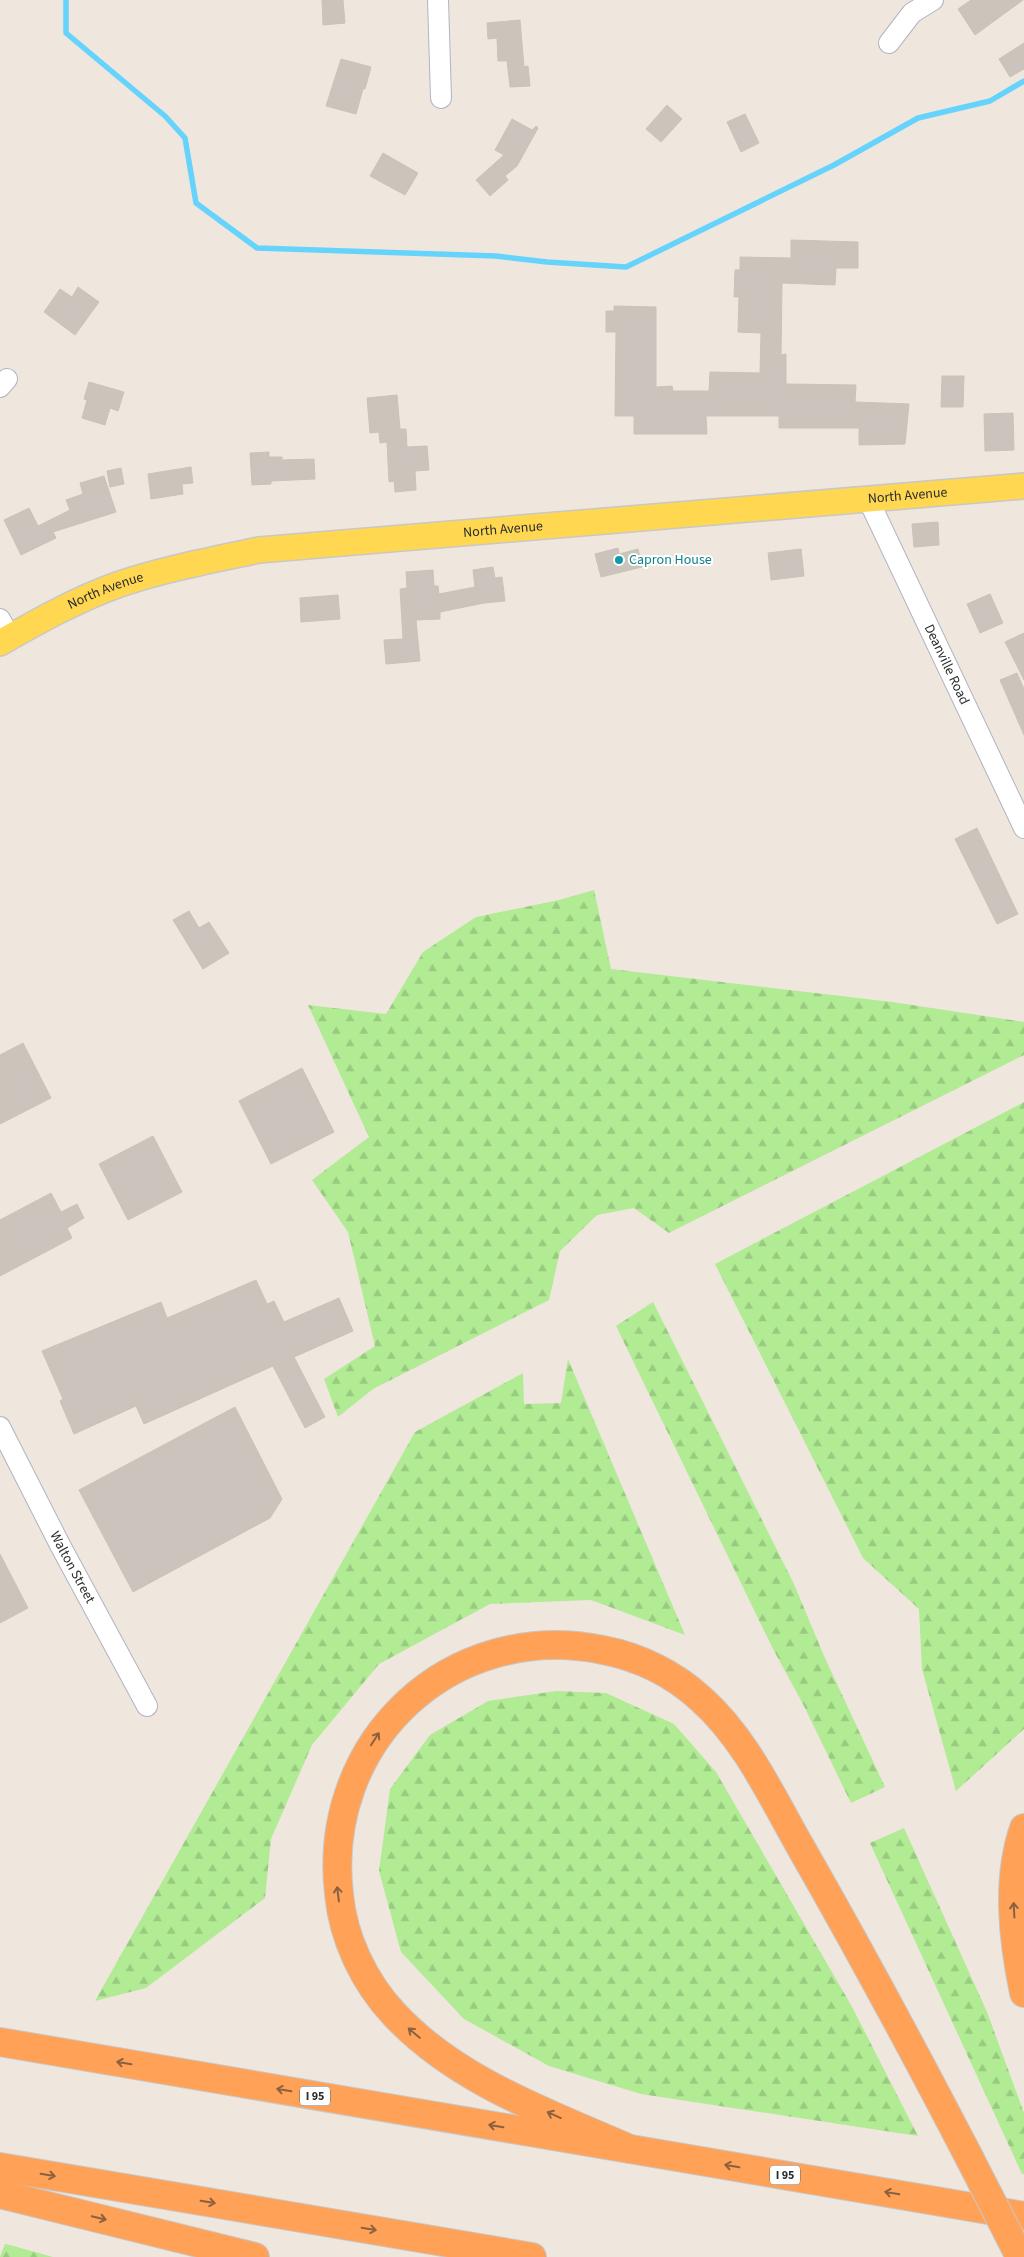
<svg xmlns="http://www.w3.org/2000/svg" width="1024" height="2257" font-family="'Source Sans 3',sans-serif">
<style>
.forest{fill:url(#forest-firs)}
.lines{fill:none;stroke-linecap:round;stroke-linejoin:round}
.stream{stroke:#65d3fb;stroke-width:5.5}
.building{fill:#cac4bc;stroke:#cbc3b6}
.minor-casing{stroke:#b1b3c1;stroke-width:22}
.major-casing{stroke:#c8c8c8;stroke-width:28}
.highway-casing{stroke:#c8c8c8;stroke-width:30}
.minor{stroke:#fff;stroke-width:20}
.major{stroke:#ffd751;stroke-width:25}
.highway{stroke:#ffa157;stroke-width:28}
.highway-bridge-casing{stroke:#c8c8c8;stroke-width:30;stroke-linecap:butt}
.highway-bridge{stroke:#ffa157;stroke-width:28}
.oneway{stroke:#8b613f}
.culture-dot{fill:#0f9aa8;stroke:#fff;stroke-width:2}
.labels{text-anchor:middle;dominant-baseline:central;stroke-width:4;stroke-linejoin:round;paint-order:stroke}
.shield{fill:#fff;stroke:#6b6b6b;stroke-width:1}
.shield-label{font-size:12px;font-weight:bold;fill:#2c2c2c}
.street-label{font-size:14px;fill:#2c2c2c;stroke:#fff}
.culture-label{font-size:14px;fill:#0d838f;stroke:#fff;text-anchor:start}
</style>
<defs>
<pattern id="forest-firs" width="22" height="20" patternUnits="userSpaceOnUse" patternTransform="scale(1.25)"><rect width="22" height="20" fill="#b1eb94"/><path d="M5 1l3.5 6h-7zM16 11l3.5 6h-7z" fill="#98ca80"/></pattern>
</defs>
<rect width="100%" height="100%" fill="#efe7dd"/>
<g class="forest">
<polygon points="594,890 611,969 892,1002 1024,1022 1024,1055 669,1233 634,1208 597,1215 560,1251 549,1300 373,1389 338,1417 324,1379 375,1346 348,1232 312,1180 369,1137 308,1005 386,1014 423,952 476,917 559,900"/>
<polygon points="1024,1102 1024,1729 956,1791 922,1669 919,1609 863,1558 715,1264"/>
<polygon points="653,1302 794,1584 824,1656 885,1787 851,1803 804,1706 772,1647 616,1326"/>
<polygon points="568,1359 685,1635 591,1600 490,1604 379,1664 312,1745 271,1839 265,1898 146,1988 95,2001 415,1432 523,1373 524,1404 561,1403"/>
<polygon points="556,1691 606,1693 674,1724 716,1772 851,2005 918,2136 641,2094 549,2066 464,2019 401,1952 379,1871 390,1789 430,1735 488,1701"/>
<polygon points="904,1828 987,2012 1024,2113 1024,2174 1022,2174 870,1843"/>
<polygon points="5,2244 6,2244 53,2257 0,2257"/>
</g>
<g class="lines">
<polyline class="stream" points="66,0 66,33 165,116 185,138 196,203 257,248 496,256 547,262 626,267 834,165 918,118 990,101 1024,81"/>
</g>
<g class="building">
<polygon points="322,0 343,0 345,23 323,25"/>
<polygon points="971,0 1023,0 975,35 958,9"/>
<polygon points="520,20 524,67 528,66 530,86 510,87 507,61 498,61 497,38 488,39 487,23"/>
<polygon points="1024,43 1024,69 1010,77 999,59"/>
<polygon points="341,59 371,67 365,89 363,89 356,114 326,106"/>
<polygon points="667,105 682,119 661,142 646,129"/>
<polygon points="745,114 759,143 741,152 727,122"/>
<polygon points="512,119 532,130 536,126 538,128 517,166 505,176 508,180 490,196 476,180 504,155 495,150"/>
<polygon points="383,153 418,173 405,195 370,176"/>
<polygon points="791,240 858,242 858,268 836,268 835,285 782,283 781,355 786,354 786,384 856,385 855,402 909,404 905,444 859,445 859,428 779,428 779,416 706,416 707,434 634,434 634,416 615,416 616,332 606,332 606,311 614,311 614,306 656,307 656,387 672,386 673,391 709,391 710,372 760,373 761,333 738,332 739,297 734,297 735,270 740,270 740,257 791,258"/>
<polygon points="78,287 99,302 75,335 44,312 60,289 72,297"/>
<polygon points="942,376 964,376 963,407 941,407"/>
<polygon points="89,382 124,392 118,411 110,408 105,425 82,418 87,400 84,399"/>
<polygon points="397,395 400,429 406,429 407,447 427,446 429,470 415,471 416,490 395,492 394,481 389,482 387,442 380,443 379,432 370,433 367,398"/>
<polygon points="1013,413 1014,450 985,451 984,414"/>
<polygon points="269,452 269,457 282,457 282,460 314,459 315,479 271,481 271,484 252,485 250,453"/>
<polygon points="191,467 193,483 182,484 183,494 151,499 148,474"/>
<polygon points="121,468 124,484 110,487 107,471"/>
<polygon points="104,476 116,512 53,532 56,538 21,555 4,520 29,508 38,526 70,510 66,500 83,494 80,483"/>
<polygon points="938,522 939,545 914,547 912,524"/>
<polygon points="618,548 619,554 638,549 642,567 601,577 595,554"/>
<polygon points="801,549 804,576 771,580 768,553"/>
<polygon points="493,567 495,578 502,577 505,601 484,603 440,612 440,619 416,620 420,661 386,664 384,640 403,639 400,589 407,588 406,572 433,570 434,586 438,586 439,594 475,587 473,570"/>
<polygon points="990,594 1003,623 980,633 967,604"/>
<polygon points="338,595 340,619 301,622 300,598"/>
<polygon points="1024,633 1024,680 1005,642"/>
<polygon points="1017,673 1024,689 1024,735 1000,680"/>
<polygon points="977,828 1018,914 997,924 955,839"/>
<polygon points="189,911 199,928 209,922 229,953 203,969 173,920"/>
<polygon points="23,1043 51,1098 0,1124 0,1055"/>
<polygon points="302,1068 334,1132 271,1164 239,1101"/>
<polygon points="153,1136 182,1192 128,1220 99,1164"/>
<polygon points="51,1193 61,1212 77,1204 84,1218 67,1228 72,1238 0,1276 0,1220"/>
<polygon points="256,1280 267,1304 274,1301 284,1322 339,1298 353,1331 294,1357 325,1417 305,1428 273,1366 144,1424 136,1406 74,1434 60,1401 63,1399 42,1351 161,1302 167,1318"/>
<polygon points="235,1407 282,1499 270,1518 133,1592 79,1490"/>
<polygon points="0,1554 28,1608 0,1623"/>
</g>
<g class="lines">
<g class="minor-casing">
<g id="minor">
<polyline points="438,0 441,98"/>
<polyline points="889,43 912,13 933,0"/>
<polyline points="0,387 7,379"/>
<path id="s1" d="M869 501 1024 828"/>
<polyline points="0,619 10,637"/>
<path id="s2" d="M0 1427 60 1545 147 1706"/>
</g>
</g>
<g class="major-casing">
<g id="major">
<path id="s3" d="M0 643C38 621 76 600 117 585 164 569 212 560 259 550L1024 486"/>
</g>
</g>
<g class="highway-casing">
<g id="highway">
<path d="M1024 1828C1006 1880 1013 1940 1024 1993"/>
<polyline points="0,2042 1024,2216"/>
<path d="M630 2149C548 2113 456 2081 394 2014 364 1982 343 1938 339 1894 321 1741 451 1619 603 1650 639 1657 674 1674 701 1699 745 1738 771 1795 800 1846 859 1949 915 2053 970 2159"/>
<polyline points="0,2167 532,2257"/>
<polyline points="0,2194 255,2257"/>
</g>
</g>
<use href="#minor" class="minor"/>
<use href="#major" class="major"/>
<use href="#highway" class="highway"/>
<g class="highway-bridge-casing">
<polyline id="highway-bridge" points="970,2159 1020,2257"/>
</g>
<use href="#highway-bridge" class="highway-bridge"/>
</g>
<defs><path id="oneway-shaft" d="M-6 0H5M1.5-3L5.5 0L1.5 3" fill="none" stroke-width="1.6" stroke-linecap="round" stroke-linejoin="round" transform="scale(1.25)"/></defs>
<g class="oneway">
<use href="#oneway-shaft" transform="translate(375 1739) rotate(-57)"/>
<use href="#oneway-shaft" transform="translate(338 1894) rotate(-97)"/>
<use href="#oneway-shaft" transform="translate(1014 1910) rotate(-93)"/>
<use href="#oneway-shaft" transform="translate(414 2033) rotate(-140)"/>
<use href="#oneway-shaft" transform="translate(124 2063) rotate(-170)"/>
<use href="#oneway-shaft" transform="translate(284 2090) rotate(-170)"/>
<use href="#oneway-shaft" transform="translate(554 2115) rotate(-156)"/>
<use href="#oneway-shaft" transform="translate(496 2126) rotate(-170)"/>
<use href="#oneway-shaft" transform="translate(732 2166) rotate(-170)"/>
<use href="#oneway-shaft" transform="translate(48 2175) rotate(10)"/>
<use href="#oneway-shaft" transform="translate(892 2193) rotate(-170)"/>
<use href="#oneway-shaft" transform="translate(208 2202) rotate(10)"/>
<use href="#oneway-shaft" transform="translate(99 2218) rotate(13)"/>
<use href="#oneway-shaft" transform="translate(369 2229) rotate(10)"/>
</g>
<circle class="culture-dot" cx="619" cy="560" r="5"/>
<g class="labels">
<g class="shield">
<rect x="300" y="2086.5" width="30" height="19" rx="4"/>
<rect x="770" y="2165.5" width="30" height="19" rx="4"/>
</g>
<g class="shield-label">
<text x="315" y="2096">I 95</text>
<text x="785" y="2175">I 95</text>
</g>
<g class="street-label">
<text stroke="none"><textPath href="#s3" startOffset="928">North Avenue</textPath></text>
<text stroke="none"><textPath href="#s3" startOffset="522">North Avenue</textPath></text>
<text stroke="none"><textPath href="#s3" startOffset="118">North Avenue</textPath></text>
<text stroke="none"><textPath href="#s1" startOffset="181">Deanville Road</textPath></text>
<text stroke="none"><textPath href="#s2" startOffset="158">Walton Street</textPath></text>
</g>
<g class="culture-label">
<text x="629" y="560">Capron House</text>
</g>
</g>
</svg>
